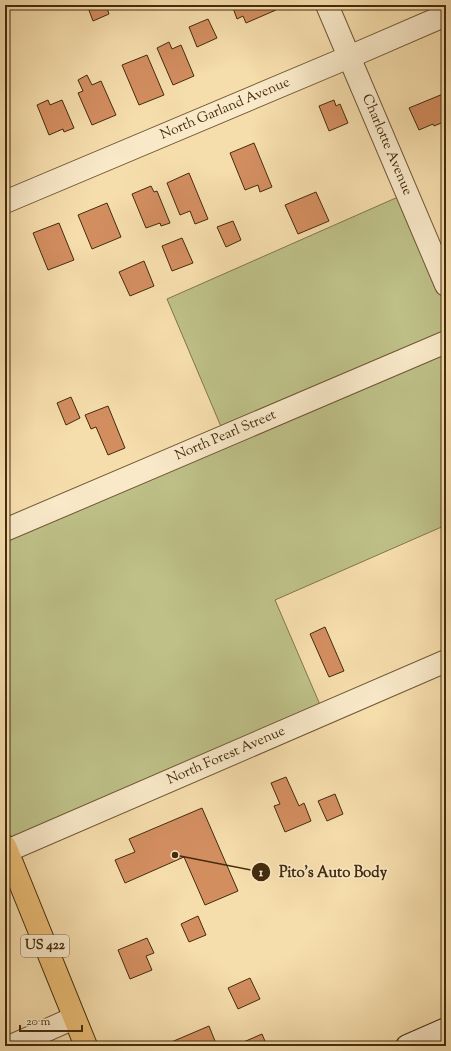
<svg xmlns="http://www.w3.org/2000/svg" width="451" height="1051" font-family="'Sorts Mill Goudy',serif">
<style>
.green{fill:#bec088;stroke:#81764a}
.building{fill:#d38e60;stroke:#442c0c}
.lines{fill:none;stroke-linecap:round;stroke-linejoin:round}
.minor-casing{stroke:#705834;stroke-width:24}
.secondary-casing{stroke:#442c0c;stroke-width:24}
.trunk-casing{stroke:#442c0c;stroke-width:24}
.minor{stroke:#f9e9c9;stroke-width:22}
.secondary{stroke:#f9e9c9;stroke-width:22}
.trunk{stroke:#ebbe76;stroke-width:22}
.labels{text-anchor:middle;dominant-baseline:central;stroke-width:3;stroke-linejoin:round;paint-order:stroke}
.shield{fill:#f9e9c9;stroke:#7a6545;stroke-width:1}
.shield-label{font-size:13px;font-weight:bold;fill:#442c0c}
.street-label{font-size:14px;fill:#442c0c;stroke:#f9e9c9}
.leader{fill:none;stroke:#442c0c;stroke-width:1.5}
.callout-dot{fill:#442c0c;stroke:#f9e9c9;stroke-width:1.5}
.mark-label{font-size:12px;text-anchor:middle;font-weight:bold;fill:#fff}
.callout-label{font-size:15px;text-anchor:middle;font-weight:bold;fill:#442c0c;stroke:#f9e9c9;stroke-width:3;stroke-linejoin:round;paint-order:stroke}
</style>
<rect width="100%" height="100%" fill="#f6ddac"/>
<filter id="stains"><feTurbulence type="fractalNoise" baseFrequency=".005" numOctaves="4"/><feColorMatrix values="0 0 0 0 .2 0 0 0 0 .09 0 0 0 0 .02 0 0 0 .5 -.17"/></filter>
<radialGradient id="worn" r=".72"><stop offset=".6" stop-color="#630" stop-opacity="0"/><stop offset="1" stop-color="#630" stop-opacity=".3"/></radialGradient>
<polygon class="green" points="407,193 446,285 446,525 275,600 324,714 5,846 5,530 225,436 167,299"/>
<g class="building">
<polygon points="87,5 106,5 109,14 93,21"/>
<polygon points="232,5 281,5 275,7 276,10 246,23 243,16 237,19"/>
<polygon points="208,19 217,38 197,47 189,27"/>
<polygon points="169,42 172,49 181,45 194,76 173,85 157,48"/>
<polygon points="147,55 164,95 139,105 122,65"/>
<polygon points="87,75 92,85 101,81 116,115 92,125 78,93 83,91 78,80"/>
<polygon points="443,94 446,100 446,121 434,126 433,124 419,130 409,108"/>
<polygon points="48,100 50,105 62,100 74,128 64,132 63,129 49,135 37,105"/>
<polygon points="334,100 336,106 340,104 348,123 329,131 319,106"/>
<polygon points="254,143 272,187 260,192 258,185 245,190 230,153"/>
<polygon points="189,173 208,219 195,224 190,211 180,215 167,183"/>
<polygon points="151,186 154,192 157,191 170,223 161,226 160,223 146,228 132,194"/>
<polygon points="316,192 329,221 298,234 285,205"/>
<polygon points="107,203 121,237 92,249 78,215"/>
<polygon points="233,221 241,240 226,247 217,227"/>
<polygon points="59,223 74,260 48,270 33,233"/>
<polygon points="182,238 193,263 172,271 162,246"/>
<polygon points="144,261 154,286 130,296 119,272"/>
<polygon points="71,397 80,418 66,425 57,403"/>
<polygon points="108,406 125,448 108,455 96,427 91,429 85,415"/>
<polygon points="325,627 344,671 329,677 310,634"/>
<polygon points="286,777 299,806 304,803 311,821 285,832 274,806 280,804 271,783"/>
<polygon points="335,794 343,814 327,821 318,801"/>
<polygon points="202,808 238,891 205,905 184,857 125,883 115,860 135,852 129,839"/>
<polygon points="198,916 206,935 189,942 181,924"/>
<polygon points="147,938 154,953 146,956 152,970 130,979 118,950"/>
<polygon points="250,978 260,999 238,1009 228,988"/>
<polygon points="209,1026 217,1046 162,1046"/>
<polygon points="262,1034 267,1046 240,1046 239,1044"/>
</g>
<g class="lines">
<g class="minor-casing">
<g id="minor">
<path id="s1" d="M327 5 446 285"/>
<path id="s2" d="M5 202 349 57 446 15"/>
<path id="s3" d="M5 530 446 342"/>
<path id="s4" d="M7 851 446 661"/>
<polyline points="11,1046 74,1018"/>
</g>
</g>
<g class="secondary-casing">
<polyline id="secondary" points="407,1046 446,1029"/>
</g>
<g class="trunk-casing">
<polyline id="trunk" points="5,846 86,1046"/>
</g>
<use href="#minor" class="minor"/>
<use href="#secondary" class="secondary"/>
<use href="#trunk" class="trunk"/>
</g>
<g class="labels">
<rect class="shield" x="21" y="935" width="48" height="22" rx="3"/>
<g class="shield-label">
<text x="45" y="946">US 422</text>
</g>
<g class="street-label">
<text stroke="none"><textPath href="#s2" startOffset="239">North Garland Avenue</textPath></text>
<text stroke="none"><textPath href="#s1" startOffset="152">Charlotte Avenue</textPath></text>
<text stroke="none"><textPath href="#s3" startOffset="240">North Pearl Street</textPath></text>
<text stroke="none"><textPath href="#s4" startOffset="239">North Forest Avenue</textPath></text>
</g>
</g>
<path class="leader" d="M175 855L261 872"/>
<g class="callout-dot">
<circle cx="175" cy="855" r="4"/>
<circle cx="261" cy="872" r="10"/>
</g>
<g class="mark-label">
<text x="261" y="876">1</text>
</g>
<g class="callout-label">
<text x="333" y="877">Pito's Auto Body</text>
</g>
<rect width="451" height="1051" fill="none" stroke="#f6ddac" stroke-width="20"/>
<rect x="6" y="6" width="439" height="1039" fill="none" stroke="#442c0c" stroke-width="2"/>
<rect x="10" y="10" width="431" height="1031" fill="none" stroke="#442c0c"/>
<path d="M20 1025v6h62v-6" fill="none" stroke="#442c0c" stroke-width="2"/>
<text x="26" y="1025" font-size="12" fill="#442c0c" stroke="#f9e9c9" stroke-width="3" paint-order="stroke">20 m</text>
<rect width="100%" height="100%" filter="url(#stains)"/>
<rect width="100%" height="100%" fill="url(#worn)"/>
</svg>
